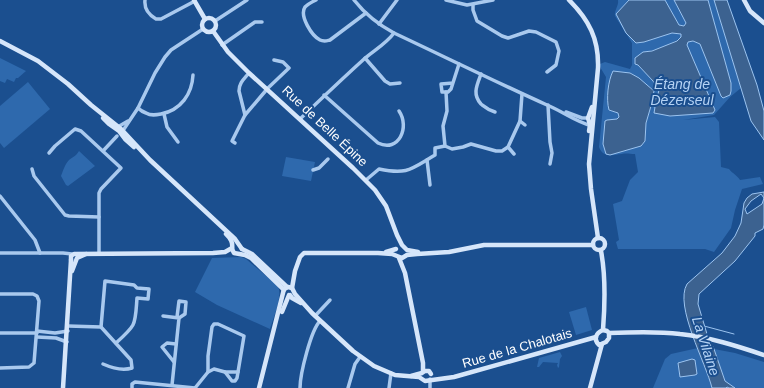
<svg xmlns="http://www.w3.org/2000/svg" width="764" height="388" font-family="Arial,sans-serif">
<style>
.green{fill:#2e69ad}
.water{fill:#3c6290;stroke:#9cc4f0;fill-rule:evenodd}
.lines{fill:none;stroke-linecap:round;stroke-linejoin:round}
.stream{stroke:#9cc4f0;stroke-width:1}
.street{stroke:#a9c9ee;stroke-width:3.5}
.secondary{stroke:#d6e6fa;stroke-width:4.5}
.labels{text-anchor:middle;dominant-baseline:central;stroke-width:4;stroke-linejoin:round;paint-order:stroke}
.street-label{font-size:13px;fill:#fff;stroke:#1b4f8f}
.water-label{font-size:14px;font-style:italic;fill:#b5d3f5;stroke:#1b4f8f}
</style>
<rect width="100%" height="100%" fill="#1b4f8f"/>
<g class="green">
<path d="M618 0H629L616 14 644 42 672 33 681 34V37C671 45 655 51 643 52L638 65 653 81 659 90 657 98 655 99 653 97 654 91 639 78 630 73 609 110 618 113 619 117 617 119 607 120 645 141 646 123 651 106 655 107 688 42 693 41 700 44 721 96 731 83 708 0H714L741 88 730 97 714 115 683 120 715 117 719 122 721 167 729 169C733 174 737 175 740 180L760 177 763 184 742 189 735 210 731 228 714 252 705 249H618L616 242 619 240 613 204 622 201 630 180 638 172 635 154C630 154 626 153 622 154 612 155 603 158 599 147L606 77 600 67V64L605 62 630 69 632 65V43L615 16C614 10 619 6 618 0Z"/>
<polygon points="665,0 674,0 686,23 684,26 679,25"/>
<polygon points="0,58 26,71 18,78 16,78 14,82 7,79 5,83 0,81"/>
<polygon points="28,82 50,109 4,148 0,143 0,106"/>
<path d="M79 151 95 166 68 186 66 185 61 176C63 171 65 164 69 160 74 156 75 157 79 151Z"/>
<polygon points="286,157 315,162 311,181 282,176"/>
<path d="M241 257 246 259 278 286C283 297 273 318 270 329L217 305 195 292 212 258Z"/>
<polygon points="586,307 592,330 576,335 569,312"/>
<polygon points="698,348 709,377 712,388 653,388 665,359 671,354"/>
<polygon points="714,349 735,353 764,362 764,388 726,388 723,375"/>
<polygon points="560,352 562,356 560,359 559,367 558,368 557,365 558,363 543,362 539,367 537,367 539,358"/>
</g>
<g class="water">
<path d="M629 0H665L679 25 684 26 686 23 674 0H708L731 83V91L730 95 723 98 721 96 700 44 693 41 688 42 687 45 715 110 713 113 670 116 654 113 655 107 651 106 646 123 645 141 641 146 610 155 606 154 603 144 605 121 607 120 617 119 619 117 618 113 609 110C606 99 608 81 613 71L630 73 639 78 654 91 653 96 655 99 657 98 659 90 653 81 638 65 635 64V58L643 52 652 51 677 41 681 37V34L672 33 644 42 636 43 626 33 616 14Z"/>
<polygon points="714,0 727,0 757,85 764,111 764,140 751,121"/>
<path d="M764 192V225L763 229 755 233V236L735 261 699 294 698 304 707 334 714 349 725 381 735 388H729L727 387 726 388H712C706 363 674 306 687 284L722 253 735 236 741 223 744 203 747 198 752 194ZM761 194 764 198 762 204 747 214 745 209 751 201Z"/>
<polygon points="692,359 695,360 697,374 695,375 680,377 678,363"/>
</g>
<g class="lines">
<polyline class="stream" points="704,326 734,334"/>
<g class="street">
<path d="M145 0C144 9 149 15 156 19H161L195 1"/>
<path d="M316 0C312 2 308 4 305 7 299 16 312 36 320 40 324 42 326 41 330 40L366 13"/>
<path d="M354 0C365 14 379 25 394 33 445 57 496 82 547 105 562 111 576 122 592 126"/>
<polyline points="446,0 467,5 493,0"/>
<polyline points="473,5 473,10 477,21 502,36 508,38 529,31 536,32 556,42 559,51 556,65 547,72"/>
<polyline points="215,21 247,0"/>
<polyline points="379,24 397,0"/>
<polyline points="222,45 255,22 262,22"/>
<polyline points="365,58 385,81 390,84 400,83"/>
<path d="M481 74C477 85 472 94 481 104 486 108 488 110 495 112"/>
<polyline points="453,83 441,84 442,92 448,92 451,89 459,64"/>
<polyline points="446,92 447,111 443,126 445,146 452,149 463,147 471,144 496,151 502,151 508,147 520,121 522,94"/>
<path d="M324 95 378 143C399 153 410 127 399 111"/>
<polyline points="548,105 550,142 552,153 550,164"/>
<path d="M138 108C140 110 143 112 146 113 151 116 156 115 161 114 181 110 192 94 193 75"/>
<polyline points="566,112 582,118 588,118"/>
<polyline points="164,114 167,127 178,142"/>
<polyline points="245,115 268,88 289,68 283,62 274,60"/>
<path d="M300 119C321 99 342 79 363 60 373 51 386 44 394 33"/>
<polyline points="520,121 525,125"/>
<polyline points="116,128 128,121"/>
<polyline points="122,132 138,108 155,73 165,57 171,50 203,29"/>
<path d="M235 143 232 141 245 115 239 91C239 83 244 79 249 73"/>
<polyline points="508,147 514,154"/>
<polyline points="103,151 117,136"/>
<polyline points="49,153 55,146 75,129 81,131 121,168 101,189 99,193 99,253"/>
<polyline points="427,160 430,185"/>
<polyline points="32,169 34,176 65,215 69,216 99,217"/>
<polyline points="313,170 319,168 328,159"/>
<path d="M366 180 379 169C408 175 411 169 435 155V148L445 146"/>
<polyline points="0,196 35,240 40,253"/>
<polyline points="0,253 63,253 72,254"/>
<polyline points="0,294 33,294 37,296 39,301 34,363 29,367 0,368"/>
<polyline points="163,316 179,318 172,385"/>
<polyline points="315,316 330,300"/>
<polyline points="177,317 179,301 186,302 185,314 179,318"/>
<path d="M68 326 101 327 131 360 132 368C122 371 112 368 103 364"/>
<path d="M101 327 105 281 134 285 137 288 149 289 148 299 137 298C135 325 137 324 116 343"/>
<polyline points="37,331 55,333 68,331"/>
<polyline points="0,333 37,333"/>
<polyline points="37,337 56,338 67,342"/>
<polyline points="174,362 162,347 167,343 176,344"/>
<polyline points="208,372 214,369 225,372 238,372"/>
<polyline points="132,388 132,384 135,382 195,388 208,372 208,356 212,327 214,324 218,324 244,336 237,378 235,381 232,381 225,372"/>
<path d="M300 388C300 374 311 330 320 321"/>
<polyline points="348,388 355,364 360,357"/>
<polyline points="389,388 391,373"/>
<polyline points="430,388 430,379"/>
</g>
<g class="secondary">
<polyline points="194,0 205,19"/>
<path d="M569 0C589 20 599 39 598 68L589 164 591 189 598 238"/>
<polyline points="744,0 750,11 764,23"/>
<circle cx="209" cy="25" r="7"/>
<polyline points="213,31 228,52 249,73 353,168 375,190 386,206 397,235 402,245 407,250 418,252"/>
<polyline points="0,41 38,61 68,84 91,105 121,129 150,160 235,239 242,249"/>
<polyline points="103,118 109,124 119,131 125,139 134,147"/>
<polyline points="589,131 590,125 588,118 592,107"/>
<path d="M226 234C231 239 233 242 232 249L234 253 245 255 251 258 284 290"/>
<circle cx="599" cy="244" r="6"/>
<polyline points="593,245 484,245 449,252 417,254 407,255 402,258 392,254 378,253 304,253 300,257 295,271 292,288 295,294 312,313 353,351 374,366 395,375 419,377 425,381 454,377 596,337"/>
<polyline points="242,249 252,254 287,287"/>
<path d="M601 251C606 277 605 304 603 330"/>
<polyline points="386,252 396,249"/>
<polyline points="399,258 405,273 423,363 423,371"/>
<polyline points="71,260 71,256 74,254 213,253 225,252 232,248"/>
<polyline points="72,271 77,258 86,254"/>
<polyline points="290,295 292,298 301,303"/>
<polyline points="282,312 289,295"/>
<path d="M603 330 607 331 609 333V338L606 342 599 345C593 339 596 333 603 330Z"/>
<path d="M609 333C632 332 657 331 680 334 709 337 737 346 764 355"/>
<polyline points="411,376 422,373 425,371 429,371 431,374"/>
<polyline points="63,388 71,260"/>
<polyline points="259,388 284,289 288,287 292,288"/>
<polyline points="590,388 602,344"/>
</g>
</g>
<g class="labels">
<g class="street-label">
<text transform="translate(325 126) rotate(43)">Rue de Belle Épine</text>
<text transform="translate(517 348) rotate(-16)">Rue de la Chalotais</text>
</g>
<g class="water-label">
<text x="682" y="84">Étang de<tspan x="682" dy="16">Dézerseul</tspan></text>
<text transform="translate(706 346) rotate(72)">La Vilaine</text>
</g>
</g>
</svg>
